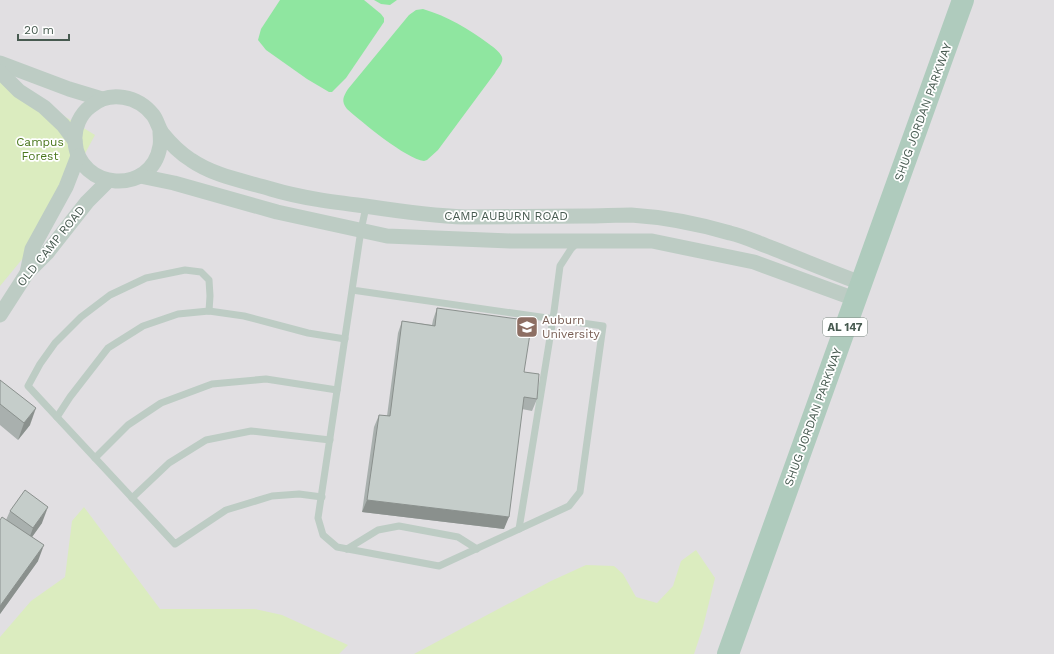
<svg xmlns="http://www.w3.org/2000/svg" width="1054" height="654" font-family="'Work Sans',sans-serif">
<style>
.education{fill:#e1dfe2}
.green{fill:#dbecbf}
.water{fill:#8fe6a0}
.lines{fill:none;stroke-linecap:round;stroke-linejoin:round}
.lane{stroke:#bdccc4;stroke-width:7}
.street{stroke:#bdccc4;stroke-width:15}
.primary{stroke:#afcbbd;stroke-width:22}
.wall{fill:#a9b0ae}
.shaded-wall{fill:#8a908d}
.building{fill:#c5cdca;stroke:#8a908d}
.labels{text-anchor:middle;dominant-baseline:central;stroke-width:3.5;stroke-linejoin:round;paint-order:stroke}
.shield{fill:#fff;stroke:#7e8c84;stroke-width:1}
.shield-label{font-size:11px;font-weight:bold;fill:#475a50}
.street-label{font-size:12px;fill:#475a50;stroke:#fff}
.park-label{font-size:12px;fill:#4a771d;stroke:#fff}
.education-label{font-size:12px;fill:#785e54;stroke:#fff;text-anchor:start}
</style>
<rect width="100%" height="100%" fill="#f0eef0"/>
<rect class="education" x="0" y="0" width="1054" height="654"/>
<g class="green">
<polygon points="0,77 95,135 38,240 0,286"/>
<polygon points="84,507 160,609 255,609 282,615 348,645 339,654 0,654 0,637 31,601 65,577 72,521"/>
<polygon points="696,550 715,578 703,627 694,654 414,654 551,581 586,565 614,566 623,574 636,597 657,603 673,586 681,561"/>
</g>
<g class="water">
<polygon points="280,0 364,0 381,14 384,18 384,22 346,78 332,92 329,92 307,79 266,50 258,40 261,29"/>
<polygon points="374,0 397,0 390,5 381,4"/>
<path d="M423 9C447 16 469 29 489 44 493 47 500 52 502 57 504 62 497 69 495 73L438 150 427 160 424 161C406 159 362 122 347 109 341 101 343 97 348 89L409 15 416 10Z"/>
</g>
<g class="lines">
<g class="lane">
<polyline points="352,290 603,326 580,492 569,506 439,566 337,547 323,535 318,518 361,230 366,207"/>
<polyline points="209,311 210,296 209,280 201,272 185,270 146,278 110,295 81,317 55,343 40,364 28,386 175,544 226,510 272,496 299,494 322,497"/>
<polyline points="57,417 70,397 108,348 143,326 178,314 209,311 244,316 308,333 345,339"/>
<polyline points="95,458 128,425 161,403 212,384 266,379 337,390"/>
<polyline points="132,498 169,463 206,440 251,431 330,440"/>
<polyline points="519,529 553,319 560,266 571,249 577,243"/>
<polyline points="347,549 378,530 399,526 458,537 477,549"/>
</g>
<g class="street">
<polyline points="0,63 69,89 102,99"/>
<polyline points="0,72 19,91 44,107 63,125 75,141"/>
<path d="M160 131C160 136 161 141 160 146 152 196 78 191 75 141 74 128 80 114 91 106 110 90 138 96 153 115 157 120 158 127 162 133 170 143 180 153 191 160 214 176 245 181 271 189 301 198 333 202 365 206 398 211 431 216 465 217 505 217 545 216 585 216 600 216 616 215 631 215 663 217 699 224 730 233 744 236 758 243 772 248 802 260 831 272 861 283"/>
<polyline points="140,176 174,183 277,212 387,236 511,241 652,241 754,262 855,299"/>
<polyline points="27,273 32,249 66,187 78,156"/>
<polyline points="0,315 27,273 47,253 87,202 108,181"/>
</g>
<polyline class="primary" points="728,654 963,0"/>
</g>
<g class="wall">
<polygon points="437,308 524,372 537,399 532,411 522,409 504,529 362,512 374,427 379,415 387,416 398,333 402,321 432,325 433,320"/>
<polygon points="0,380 30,425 18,440 0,425"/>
<polygon points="10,511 42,523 32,537 38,561 0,614 0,520 6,520"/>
</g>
<g class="shaded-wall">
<polygon points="36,408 30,425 18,440 24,423"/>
<polygon points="367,500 509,517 504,529 362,512"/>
<polygon points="48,507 42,523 27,544 33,528"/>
<polygon points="44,545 38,561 0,614 0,606"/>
</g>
<g class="building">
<polygon points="437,308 532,321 524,372 539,374 537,399 524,397 509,517 367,500 379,415 390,416 402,321 435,326"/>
<polygon points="0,380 36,408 24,423 0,404"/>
<polygon points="25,490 48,507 33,528 10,511"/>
<polygon points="2,517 44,545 0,606 0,520"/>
</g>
<defs>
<g id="university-square" transform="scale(1.15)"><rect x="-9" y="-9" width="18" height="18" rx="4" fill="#8d6e63" stroke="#fff"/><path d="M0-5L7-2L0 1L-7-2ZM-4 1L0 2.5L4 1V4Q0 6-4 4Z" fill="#fff"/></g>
</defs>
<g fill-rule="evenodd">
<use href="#university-square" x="527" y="327"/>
</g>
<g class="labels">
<rect class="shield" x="823" y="318" width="44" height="18" rx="3"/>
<g class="shield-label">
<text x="845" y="327">AL 147</text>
</g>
<g class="street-label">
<text transform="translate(923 112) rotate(-70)">SHUG JORDAN PARKWAY</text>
<text x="506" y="216">CAMP AUBURN ROAD</text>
<text transform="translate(51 246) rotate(-51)">OLD CAMP ROAD</text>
<text transform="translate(813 417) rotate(-70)">SHUG JORDAN PARKWAY</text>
</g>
<g class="park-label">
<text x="40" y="142">Campus<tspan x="40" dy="14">Forest</tspan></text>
</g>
<g class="education-label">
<text x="542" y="320">Auburn<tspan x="542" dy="14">University</tspan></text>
</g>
</g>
<path d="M18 34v6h51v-6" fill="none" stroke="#475a50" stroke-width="2"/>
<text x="24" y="34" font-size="12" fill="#475a50" stroke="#ffffff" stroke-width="3" paint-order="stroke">20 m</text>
</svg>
